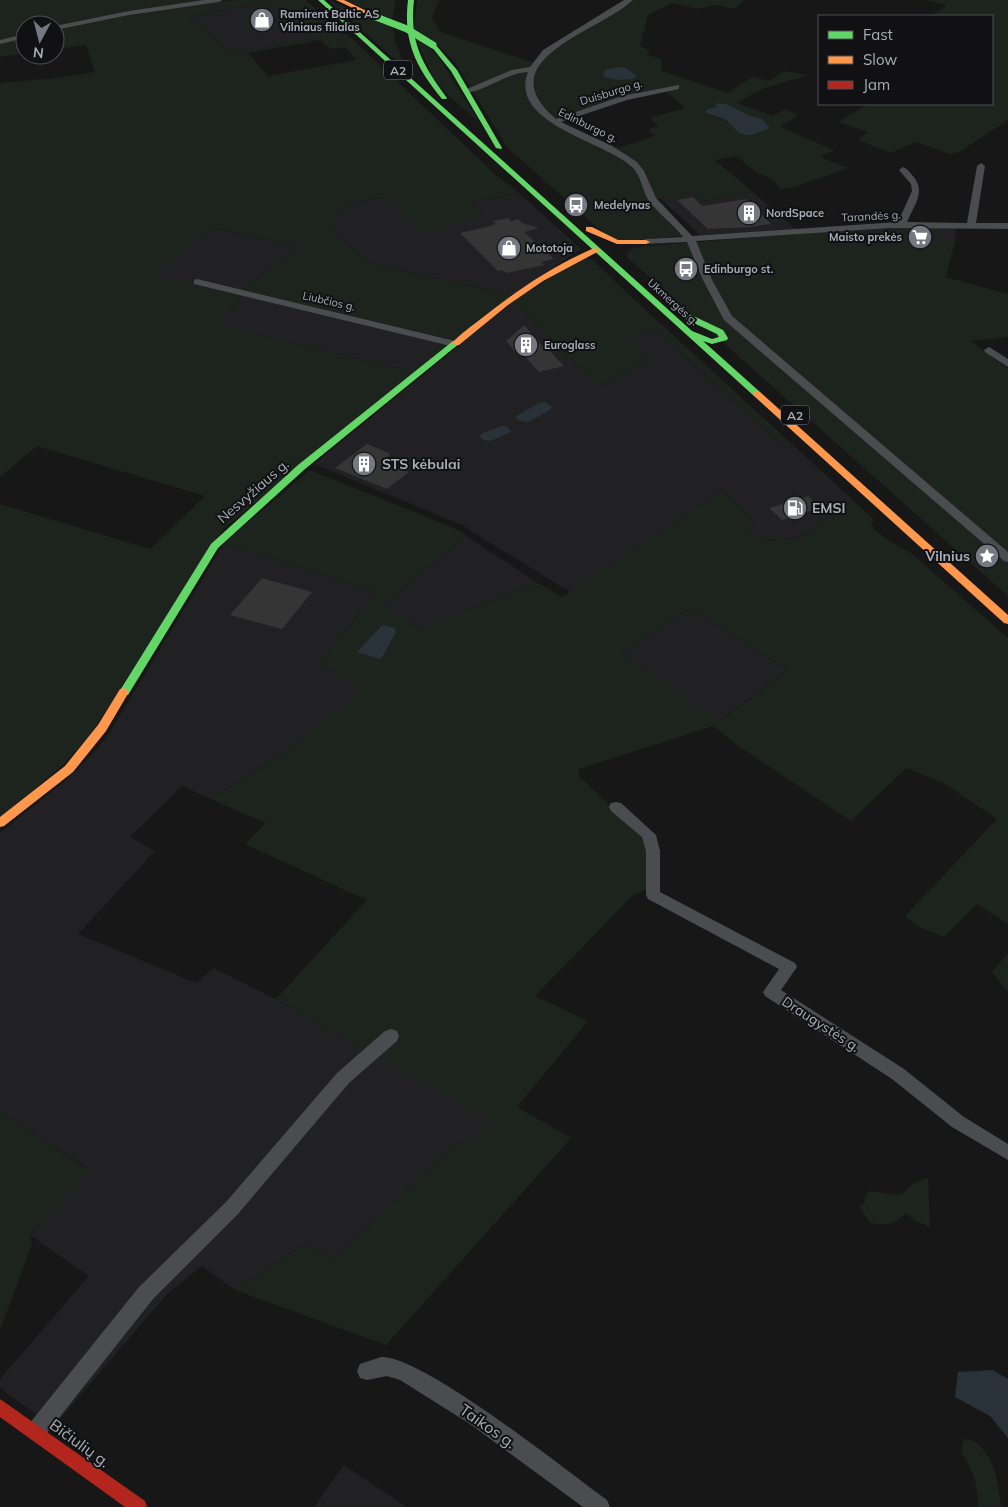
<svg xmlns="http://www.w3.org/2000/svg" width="1008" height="1507" font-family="Mulish,sans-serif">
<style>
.built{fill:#212123}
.green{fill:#1d241e;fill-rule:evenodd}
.water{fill:#2a3239}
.building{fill:#353536}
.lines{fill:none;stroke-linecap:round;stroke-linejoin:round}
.street{fill:#4b4c50;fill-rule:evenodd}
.fast{fill:#63d668;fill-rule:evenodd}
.slow{fill:#ff974d;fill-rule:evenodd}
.jam{fill:#b3261e;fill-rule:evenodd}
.fast-bridge{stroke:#63d668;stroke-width:7}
.labels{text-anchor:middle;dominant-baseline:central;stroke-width:4;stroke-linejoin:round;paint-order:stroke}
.far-poi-label{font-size:11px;font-weight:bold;fill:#a8adb8;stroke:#111113;text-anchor:start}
.far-street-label{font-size:11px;fill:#a8adb8;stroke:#111113}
.shield{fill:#111113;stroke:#7b7e86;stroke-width:1}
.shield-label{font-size:12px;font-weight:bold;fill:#a8adb8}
.poi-label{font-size:14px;font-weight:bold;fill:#a8adb8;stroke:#111113;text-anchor:start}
.street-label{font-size:14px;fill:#a8adb8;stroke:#111113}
.near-street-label{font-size:16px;fill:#a8adb8;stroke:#111113}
</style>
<rect width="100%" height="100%" fill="#171717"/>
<g class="built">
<polygon points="269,1 315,38 237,54 228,51 190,17"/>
<polygon points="694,191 704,201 753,192 795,229 700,235 660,198"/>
<polygon points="519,193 581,249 512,295 368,263 332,230 343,205 389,196 484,217 471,202"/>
<polygon points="902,227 956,228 955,241 913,241"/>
<polygon points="215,228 300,247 242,290 447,339 412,371 216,325 242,297 151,274"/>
<polygon points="514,301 599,387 649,359 627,339 653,328 787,449 793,445 853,500 814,527 810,534 783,540 756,539 742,526 754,523 723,490 570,592 460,524 314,464"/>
<polygon points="466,536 538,583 421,628 382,606"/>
<polygon points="224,543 376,592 320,664 364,688 294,747 211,799 182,786 130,837 155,851 78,934 196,983 214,968 276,999 497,1122 448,1151 334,1259 305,1244 235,1290 202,1266 167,1294 53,1427 0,1388 0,1379 89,1276 30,1235 89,1169 0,1112 0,833 64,782 90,757 108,735"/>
<polygon points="690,608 788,670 719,721 621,653"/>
<polygon points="344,1465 405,1506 404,1507 314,1507"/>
</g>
<g class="green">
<polygon points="0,0 211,0 121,13 55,27 55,25 25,25 25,35 0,41"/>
<path d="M234 0H306L332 24 335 30 348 35 496 175 519 193 471 202 484 217 419 233 389 196 343 205 332 230 368 263 512 295 223 529 91 734 63 765 0 818V504L150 549 205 496 37 446 0 477V83L56 78 95 72 86 45 55 49V30L128 14ZM269 1 314 38 237 54 228 51 190 17ZM320 40 331 49 345 47 356 60 268 76 248 53ZM215 228 300 247 242 290 447 339 411 371 217 325 242 296 152 274Z"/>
<polygon points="328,0 393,26 395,42 406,69"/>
<polygon points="344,0 396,0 392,19"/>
<path d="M417 0H440L437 3 432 18 441 32 534 63 632 0H744L734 9 716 5 698 9 672 3 648 15 640 46 650 51 647 55 661 59 662 71 728 93 752 77 769 81 784 71 808 75 762 89 737 103 773 116 785 109 798 115 780 127 834 150 820 157 849 168 797 186 781 189 771 178 756 172 736 156 715 160 753 192 704 201 694 191 651 200 682 236 623 241 608 237 507 147 454 61 430 38 414 29ZM665 91 685 108 650 118 659 126 649 129 650 132 655 136 618 148 558 122 630 99ZM718 103 726 104 751 116 765 120 752 135 741 134 725 119 710 115 706 110 715 108Z"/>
<polygon points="924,0 1008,0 1008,120 959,152 950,154 916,142 891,153 858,140 868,132 839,122 866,105 863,104 992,104 992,16 931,16 947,5"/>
<polygon points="25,37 25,53 0,57 0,43"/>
<polygon points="415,37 438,56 479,122 450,97 434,79"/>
<polygon points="886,227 902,227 913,241 955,241 946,277 1008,294 1008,337 971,341 1008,369 1008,596 627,257 627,254 632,249 646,246"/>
<polygon points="588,258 594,261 624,290 793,445 787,449 653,328 628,339 649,359 599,387 514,301 579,259"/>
<path d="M310 470 463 532 466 536 383 605 420 628 538 583 562 597 723 490 754 523 743 527 757 539 783 540 810 534 814 527 853 500 874 520 871 524C878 537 899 546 911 553L1008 638V924L977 904 944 937 919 927 905 916 997 819 944 783 906 768 851 821 737 745 713 726 579 769V776L646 839 647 889 633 895 535 996 588 1021 517 1107 571 1138 386 1345 235 1290 305 1244 334 1259 448 1151 496 1122 276 999 367 900 245 844 266 823 211 799 294 747 363 688 320 664 376 592 224 543ZM690 608 788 670 720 721 621 653Z"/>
<polygon points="1008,953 1008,992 992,972"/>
<polygon points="0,1112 89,1170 30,1235 32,1244 0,1330"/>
<path d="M928 1178 930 1227 913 1220 906 1212C896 1225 886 1225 870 1223L859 1206 864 1204 866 1194 871 1191 895 1195 904 1193C912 1184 916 1181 928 1178Z"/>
<path d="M964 1438C969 1440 975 1441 979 1445 996 1461 999 1485 1001 1507H978C978 1487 974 1468 961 1452Z"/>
</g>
<g class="water">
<path d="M620 67 626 68 637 76C630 82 612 80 603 76L605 70Z"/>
<polygon points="716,103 726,104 751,116 762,119 770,128 752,135 745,135 739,133 725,119 706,113 706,110 716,107"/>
<polygon points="545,402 552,407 550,410 528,422 518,420 516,417 518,415 539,403"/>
<polygon points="501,426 507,426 511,432 490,441 483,440 480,437 481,434"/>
<polygon points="382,625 395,628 396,632 383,656 380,659 357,652"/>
<polygon points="992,1370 1008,1379 1008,1438 990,1416 955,1397 958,1372"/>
</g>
<g class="building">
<polygon points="693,197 702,206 746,199 771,224 751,227 708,229 677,200"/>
<polygon points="508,218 511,221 518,219 522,223 539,228 524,232 554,259 541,262 544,265 507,273 501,270 498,271 460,233 491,226 496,224 493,221"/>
<polygon points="524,325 546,350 549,350 564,366 539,372 521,352 516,353 506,341"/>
<polygon points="367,444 391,454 381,461 409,472 387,489 335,468"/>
<polygon points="808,496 820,508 782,520 769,508"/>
<polygon points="262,578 312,592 282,629 230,615"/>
</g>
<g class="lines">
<g class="street">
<polygon points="204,0 223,0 219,2 129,15 55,30 55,26 129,11"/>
<path d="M624 0H633C599 32 486 60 556 119L622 96 679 85V89L627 100 561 122 612 146 637 162 644 171 656 198 692 236 898 222 912 191 911 184 899 170 903 167C907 169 909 171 912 175 927 191 914 205 907 222L967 223 977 166 981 163 985 166 976 223H1008V229L889 228 696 241 712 280 732 316 1008 552V562L1004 561 724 320 703 280 687 242 643 244V240L646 239 683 237C673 224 659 214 649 201 642 190 641 175 632 167 605 141 508 124 528 72 506 73 488 90 466 93L462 91 512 70 530 67 543 50Z"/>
<polygon points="25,34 25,38 0,44 0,40"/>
<polygon points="197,279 455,341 460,344 455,347 194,284 194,280"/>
<polygon points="989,347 1008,359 1008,367 985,352 984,350"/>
<polygon points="616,802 621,803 656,835 660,851 660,892 795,963 797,967 781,990 904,1069 964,1117 1008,1144 1008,1160 952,1127 892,1079 765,996 763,992 779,969 648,899 646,895 646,851 642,837 611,811 609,807 611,803"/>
<polygon points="391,1029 397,1031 399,1036 397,1041 349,1083 238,1214 153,1299 43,1438 36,1441 29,1438 26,1431 29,1424 139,1287 226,1202 337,1073 385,1031"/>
<path d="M381 1357C422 1355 567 1471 607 1500L610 1507H583L470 1424 400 1380 387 1376 367 1380 360 1378 357 1371 360 1364Z"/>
</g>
<g class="fast">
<polygon points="318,0 324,0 692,331 712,339 719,337 717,334 681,317 681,313 687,313 723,330 728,338 727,340 712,344 703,341 760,392 760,396 754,396"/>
<path d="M408 0H414C409 43 423 65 447 98L446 99H442C416 67 403 42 408 0Z"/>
<polygon points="431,44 435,44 457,70 502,148 501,149 496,148 451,71 431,46"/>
<polygon points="453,341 456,341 460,343 305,469 218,548 128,695 120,695 119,692 211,544 298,465"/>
</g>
<g class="slow">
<polygon points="336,0 344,0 379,17 374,18"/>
<polygon points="586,227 592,227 618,240 646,240 650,242 646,244 617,244 586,231"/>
<path d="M594 248 601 250 543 281 508 305 459 345H456L452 343C460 334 472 326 482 318 517 290 553 266 594 248Z"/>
<polygon points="757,391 760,392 1008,615 1008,624 1004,623 754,396 754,392"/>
<polygon points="124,688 129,692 106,731 73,772 4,826 0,827 0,817 65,766 98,725 120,689"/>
</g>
<polygon class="jam" points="0,1399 145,1501 147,1507 125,1507 0,1417"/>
<polyline class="fast-bridge" points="376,17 407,29 433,45"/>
</g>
<defs>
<g id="shop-disc" transform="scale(1.25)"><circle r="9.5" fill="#757880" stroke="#111113"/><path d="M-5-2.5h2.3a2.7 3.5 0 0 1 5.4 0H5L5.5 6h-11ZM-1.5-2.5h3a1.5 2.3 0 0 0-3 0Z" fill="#fff"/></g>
<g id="bus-disc" transform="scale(1.25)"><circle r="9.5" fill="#757880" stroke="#111113"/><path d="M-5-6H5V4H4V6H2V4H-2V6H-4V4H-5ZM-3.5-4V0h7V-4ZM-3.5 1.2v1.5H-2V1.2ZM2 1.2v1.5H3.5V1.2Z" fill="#fff"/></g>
<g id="building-disc" transform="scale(1.25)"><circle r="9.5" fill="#757880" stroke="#111113"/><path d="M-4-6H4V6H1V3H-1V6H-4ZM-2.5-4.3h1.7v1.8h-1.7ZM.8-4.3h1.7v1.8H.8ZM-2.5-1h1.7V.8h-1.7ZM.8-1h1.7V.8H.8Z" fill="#fff"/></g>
<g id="supermarket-disc" transform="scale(1.25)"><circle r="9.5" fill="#757880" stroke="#111113"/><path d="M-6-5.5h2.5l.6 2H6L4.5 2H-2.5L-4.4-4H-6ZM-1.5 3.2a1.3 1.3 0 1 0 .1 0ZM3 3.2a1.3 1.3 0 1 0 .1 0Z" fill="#fff"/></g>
<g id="fuel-disc" transform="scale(1.25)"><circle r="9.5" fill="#757880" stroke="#111113"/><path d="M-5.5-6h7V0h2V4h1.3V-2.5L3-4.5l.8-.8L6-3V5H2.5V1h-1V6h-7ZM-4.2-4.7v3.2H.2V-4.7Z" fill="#fff"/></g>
<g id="sight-disc" transform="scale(1.25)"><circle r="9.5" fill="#757880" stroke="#111113"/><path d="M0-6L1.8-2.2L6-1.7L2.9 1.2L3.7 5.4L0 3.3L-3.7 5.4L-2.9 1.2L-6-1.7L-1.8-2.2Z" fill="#fff"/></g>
</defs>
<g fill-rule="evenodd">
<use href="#shop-disc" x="262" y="20"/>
<use href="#bus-disc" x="576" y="205"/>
<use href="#building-disc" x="749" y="213"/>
<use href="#supermarket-disc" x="920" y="237"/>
<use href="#shop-disc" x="509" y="248"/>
<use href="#bus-disc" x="686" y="269"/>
<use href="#building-disc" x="526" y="345"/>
<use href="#building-disc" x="364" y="464"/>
<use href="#fuel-disc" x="795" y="508"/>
<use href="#sight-disc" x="987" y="556"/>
</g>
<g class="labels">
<g class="far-poi-label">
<text x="280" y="14">Ramirent Baltic AS<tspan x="280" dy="13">Vilniaus filialas</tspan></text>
<text x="594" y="205">Medelynas</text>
<text x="766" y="213">NordSpace</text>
<text x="902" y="237" text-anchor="end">Maisto prekės</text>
<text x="526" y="248">Mototoja</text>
<text x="704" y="269">Edinburgo st.</text>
<text x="544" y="345">Euroglass</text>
</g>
<g class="far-street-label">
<text transform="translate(611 92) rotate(-17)">Duisburgo g.</text>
<text transform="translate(588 125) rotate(26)">Edinburgo g.</text>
<text transform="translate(871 216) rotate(-3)">Tarandės g.</text>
<text transform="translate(329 301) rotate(13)">Liubčios g.</text>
<text transform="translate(673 302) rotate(42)">Ukmergės g.</text>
</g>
<g class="shield">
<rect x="384" y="60.5" width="28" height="19" rx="4"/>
<rect x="781" y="405.5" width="28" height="19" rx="4"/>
</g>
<g class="shield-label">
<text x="398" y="70">A2</text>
<text x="795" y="415">A2</text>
</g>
<g class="poi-label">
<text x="382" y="464">STS kėbulai</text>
<text x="812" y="508">EMSI</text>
<text x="970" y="556" text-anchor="end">Vilnius</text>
</g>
<g class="street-label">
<text transform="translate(253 491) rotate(-41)">Nesvyžiaus g.</text>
<text transform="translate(821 1024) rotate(33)">Draugystės g.</text>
</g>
<g class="near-street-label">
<text transform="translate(488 1426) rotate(35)">Taikos g.</text>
<text transform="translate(80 1443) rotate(36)">Bičiulių g.</text>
</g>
</g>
<rect x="818" y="15" width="175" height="90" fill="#111113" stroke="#4d4f55"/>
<rect x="828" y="31" width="25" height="8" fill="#63d668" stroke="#4d4f55"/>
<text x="863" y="40" font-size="15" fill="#a8adb8">Fast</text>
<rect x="828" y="56" width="25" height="8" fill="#ff974d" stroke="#4d4f55"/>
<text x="863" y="65" font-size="15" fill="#a8adb8">Slow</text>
<rect x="828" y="81" width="25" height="8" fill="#b3261e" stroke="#4d4f55"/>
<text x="863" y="90" font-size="15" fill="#a8adb8">Jam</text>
<g transform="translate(40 40) rotate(187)"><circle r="24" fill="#111113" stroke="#4d4f55"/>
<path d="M0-4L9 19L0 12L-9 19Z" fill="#757880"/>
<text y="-8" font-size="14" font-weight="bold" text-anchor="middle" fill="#a8adb8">N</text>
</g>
</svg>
